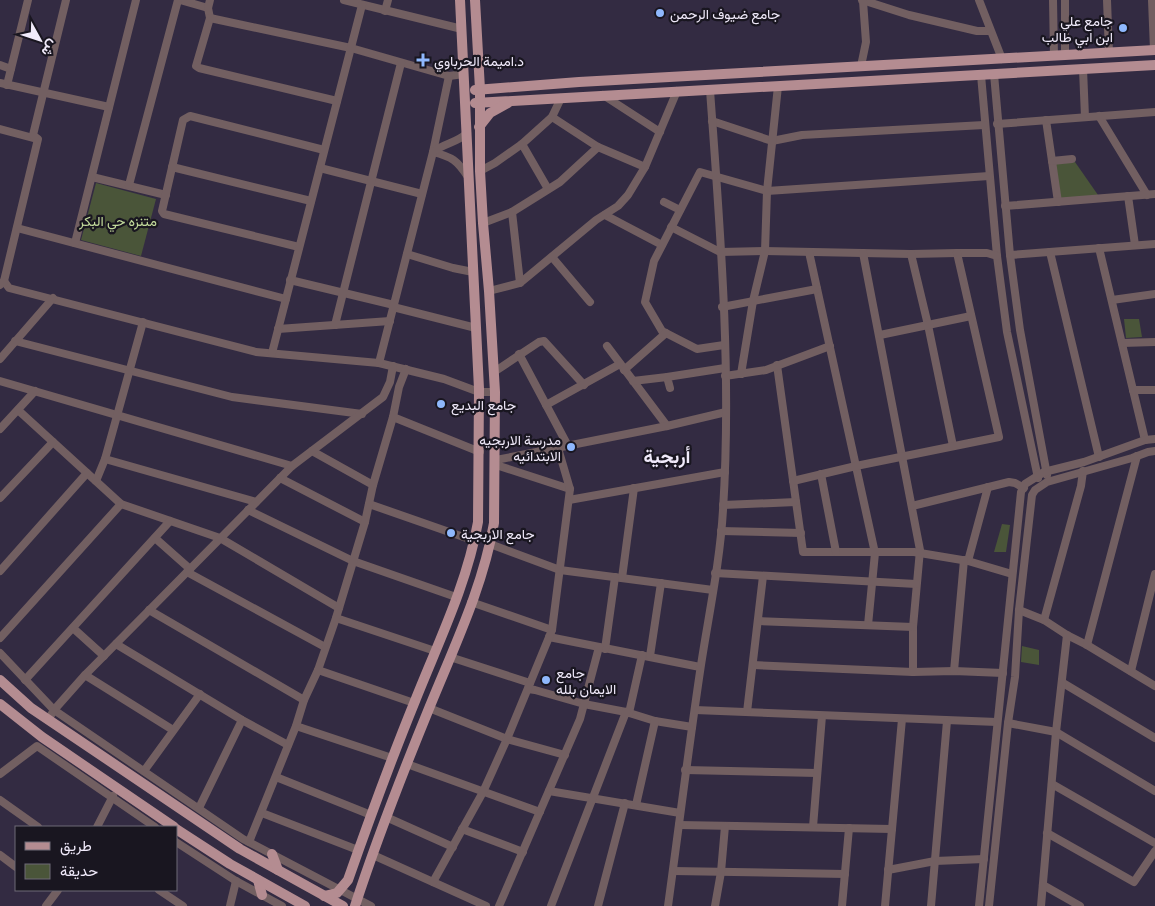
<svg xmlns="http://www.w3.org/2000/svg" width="1155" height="906" font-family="'Exo 2',Vazirmatn,sans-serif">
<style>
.green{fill:#4a5539}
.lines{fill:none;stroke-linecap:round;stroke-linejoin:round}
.minor{stroke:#725f61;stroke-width:8}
.major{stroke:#b48c91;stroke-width:10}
.poi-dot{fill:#8fb8fd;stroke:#191620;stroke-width:2}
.labels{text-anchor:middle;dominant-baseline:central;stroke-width:4.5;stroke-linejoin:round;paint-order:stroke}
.poi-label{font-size:14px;fill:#f0eafa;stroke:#191620;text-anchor:start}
.park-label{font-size:14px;fill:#c2da9b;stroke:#191620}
.district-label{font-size:19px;font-weight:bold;fill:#f0eafa;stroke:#191620}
</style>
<rect width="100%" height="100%" fill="#332b42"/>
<g class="green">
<polygon points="1075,162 1098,195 1059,200 1055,164"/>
<polygon points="96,183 156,199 141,256 81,240"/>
<polygon points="1124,319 1139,319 1142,337 1126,338"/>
<polygon points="1002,524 1010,525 1006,552 994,552"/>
<polygon points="1022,646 1039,650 1039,665 1021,662"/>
</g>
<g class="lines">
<g class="minor">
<polyline points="180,0 208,8"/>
<polyline points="210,0 208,8 210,18 196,66 199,68 337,101"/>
<polyline points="344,0 462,29"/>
<polyline points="862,0 909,15 977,31 990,31"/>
<polyline points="979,0 1002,59"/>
<polyline points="1053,0 1054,56"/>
<polyline points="1107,0 1109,53"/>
<polyline points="1152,0 1154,50"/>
<polyline points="385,11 388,0"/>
<polyline points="210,18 351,48 449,76 464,74"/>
<polyline points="1065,55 1065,0"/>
<polyline points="0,65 11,69"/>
<polyline points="861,66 866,42 863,1"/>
<polyline points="1083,69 1085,117"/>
<polyline points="994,74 1010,255 1020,330 1047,475"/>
<polyline points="981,75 997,256 1007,332 1038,478"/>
<path d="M449 76 433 152C452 157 457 160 468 177"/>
<polyline points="0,83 109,107"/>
<polyline points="7,85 28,0"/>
<polyline points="603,95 660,132"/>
<polyline points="1099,116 1147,195"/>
<polyline points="552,117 598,147 645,167"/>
<polyline points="1046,120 1058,202"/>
<polyline points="712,121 772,141 802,135 984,125"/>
<polyline points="997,124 1155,112"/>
<polyline points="0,129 37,139"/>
<polyline points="522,144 548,189"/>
<polyline points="1052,161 1072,159"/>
<polyline points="172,167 311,201"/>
<polyline points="320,168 422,194"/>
<polyline points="480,171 495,163 522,144 552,117 561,98"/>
<polyline points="92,177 166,195"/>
<polyline points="129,185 178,0"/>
<polyline points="1128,196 1135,245"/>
<polyline points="664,202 680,210"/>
<polyline points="1005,206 1155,194"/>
<polyline points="512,212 520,283"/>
<polyline points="605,215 662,245"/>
<polyline points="483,223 512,212 560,182 598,147"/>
<polyline points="671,227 720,252 765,251 911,254 957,253 987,253 997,256"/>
<polyline points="17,228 286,299"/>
<polyline points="75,243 136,0"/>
<polyline points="299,247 164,214 162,211 183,120 190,116 324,150"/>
<polyline points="1099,248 1145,440"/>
<polyline points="809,252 875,553 868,625"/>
<polyline points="1050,252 1099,457"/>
<polyline points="863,253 920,550 913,627 913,672"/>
<polyline points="407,254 453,268 473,272"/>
<polyline points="911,254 928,325 953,446"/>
<polyline points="1010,255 1155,244"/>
<polyline points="552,257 590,302"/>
<polyline points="290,280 394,305"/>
<polyline points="4,281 9,288 256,352 379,363 444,379 479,392 495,392"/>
<polyline points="0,285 4,281 38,139 33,135 66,0"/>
<polyline points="489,291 520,283 596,220 618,206 628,195 645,167 677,91"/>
<polyline points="1112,300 1155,294"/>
<polyline points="393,307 476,328"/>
<polyline points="722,307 817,289"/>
<polyline points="335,325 401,63"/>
<polyline points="278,329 390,321"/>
<polyline points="880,335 971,316"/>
<polyline points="15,341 232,397 362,414"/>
<polyline points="1122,343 1155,342"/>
<polyline points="724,345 697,349 662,331 645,302 654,261 700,172 767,191 989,176"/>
<polyline points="607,346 667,426"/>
<polyline points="272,353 362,5"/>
<polyline points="519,354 568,446"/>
<polyline points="0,359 53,298"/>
<path d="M379 363 433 152C444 143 457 143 467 133"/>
<polyline points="777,365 803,552 914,552 968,561 1012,574"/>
<polyline points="624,370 666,333"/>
<polyline points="494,372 539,342 544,341 584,385"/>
<polyline points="741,374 753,301 765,251 767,191 778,86"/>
<polyline points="725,376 766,370 830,346"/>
<polyline points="0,381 292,466"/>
<polyline points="633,381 667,377"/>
<polyline points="670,388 667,377 725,368"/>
<polyline points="1133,390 1155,390"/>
<polyline points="546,405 620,364"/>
<polyline points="18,410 121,504 220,538 339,608"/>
<polyline points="393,417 480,452"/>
<polyline points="0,429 35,391"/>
<polyline points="312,451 373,485"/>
<polyline points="105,459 256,502"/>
<polyline points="496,460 667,426 726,412"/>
<polyline points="496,465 570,489"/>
<polyline points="821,474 836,552"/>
<polyline points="280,478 365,522"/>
<polyline points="96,481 105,459 143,322"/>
<polyline points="793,481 856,466 999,437 957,253"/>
<polyline points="0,498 53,442"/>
<polyline points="569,500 725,472"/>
<polyline points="369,504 475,541"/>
<polyline points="723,505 796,502"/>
<polyline points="912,506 1009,482 1015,483 1024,488"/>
<polyline points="248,510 353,561 456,597"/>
<polyline points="721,531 801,533"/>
<polyline points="155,538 190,569"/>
<polyline points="490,544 560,570 713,590"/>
<polyline points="968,561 988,487"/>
<polyline points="0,571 87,473"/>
<polyline points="187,572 325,647"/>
<polyline points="715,573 916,584"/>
<polyline points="622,578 634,488"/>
<polyline points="471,602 552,630"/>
<polyline points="149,610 304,700"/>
<polyline points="1019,610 1044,620 1067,635 1087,645 1155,686"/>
<polyline points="336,618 435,651"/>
<polyline points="1044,620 1081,486 1083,471"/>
<polyline points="758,621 913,627"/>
<polyline points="73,628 104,656"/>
<polyline points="549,637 700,667"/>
<polyline points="0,638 121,504"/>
<polyline points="116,644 242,720 288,745"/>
<polyline points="1087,645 1137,456"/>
<polyline points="605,649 615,577"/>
<polyline points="0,653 54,710 243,839 371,906"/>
<polyline points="650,656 661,583"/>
<polyline points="450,657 530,683"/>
<polyline points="753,665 913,672 954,671 1003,673"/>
<polyline points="318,670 414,703"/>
<polyline points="954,671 964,560"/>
<polyline points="1131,671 1155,574"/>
<polyline points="85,675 173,730"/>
<polyline points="25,680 170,521"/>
<polyline points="1063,683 1155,738"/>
<polyline points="528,689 535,690 584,704 626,712 655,721 692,727"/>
<polyline points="429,708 507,739 565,755"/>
<polyline points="695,710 997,722"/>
<polyline points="747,712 763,576"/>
<polyline points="629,713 642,655"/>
<polyline points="48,720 54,710 85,675 292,466 383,397 390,382 393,366"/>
<polyline points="1008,723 1056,732 1155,791"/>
<polyline points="296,726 392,758"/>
<polyline points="407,764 540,812"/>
<polyline points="685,770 817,773"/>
<polyline points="144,771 200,694"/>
<polyline points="0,774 37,746 155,827"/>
<polyline points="276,777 371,815"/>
<polyline points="1052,784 1155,843"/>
<polyline points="549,791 680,813"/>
<polyline points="0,800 38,827"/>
<polyline points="636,805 655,721"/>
<polyline points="199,808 242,720"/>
<polyline points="262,813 358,850"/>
<polyline points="386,817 453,847"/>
<polyline points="679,825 892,829"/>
<polyline points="97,827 113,796"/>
<polyline points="813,827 822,716"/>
<polyline points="462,829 523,852"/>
<polyline points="1047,833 1134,882 1155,851"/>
<polyline points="176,842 236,881 282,906"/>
<polyline points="249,842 296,726 304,700 318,670 336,618 365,522 373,485 393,417 399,387 406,369"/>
<polyline points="0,855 16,867"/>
<polyline points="373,855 486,906"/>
<polyline points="888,870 935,861 984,859"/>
<polyline points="673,871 845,874"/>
<polyline points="433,882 483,792 507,739 552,630 570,489 558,448"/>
<polyline points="1043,885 1080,906"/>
<polyline points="159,890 183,906"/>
<polyline points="46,906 58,890"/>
<polyline points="230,906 236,881"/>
<polyline points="499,906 580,719 599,647"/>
<polyline points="551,906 626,712"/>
<polyline points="598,906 625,803"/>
<path d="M668 906C679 826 689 745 701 665 709 613 720 562 723 510 732 372 720 228 710 90"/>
<polyline points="715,906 721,872 725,826"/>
<polyline points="842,906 849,828"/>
<polyline points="885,906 902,719"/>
<polyline points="931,906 947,721"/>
<polyline points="979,906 1021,492 1025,484 1044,472 1084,462 1145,440 1155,439"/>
<polyline points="989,906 1008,723 1015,677 1019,610 1032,495 1035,490 1047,482 1132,458 1148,452 1155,451"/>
<polyline points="1041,906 1056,732 1067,635"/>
</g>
<g class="major">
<polyline points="475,90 579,82 1155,50"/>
<polyline points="475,103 1155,65"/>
<polyline points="479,127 490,113 508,103"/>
<polyline points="0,680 31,708 240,849 343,906"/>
<polyline points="0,704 42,737 174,827"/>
<polyline points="176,829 230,864 305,906"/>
<polyline points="272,854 278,870"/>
<polyline points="258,880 262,895"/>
<path d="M324 896 337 893 348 880C369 820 391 760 415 701 438 643 467 584 478 522L479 389 460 0"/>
<path d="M355 906C377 838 403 772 430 706 454 647 483 587 494 523L495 392 489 291 483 223 480 171V89L475 0"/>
</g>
</g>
<g class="poi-dot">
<circle cx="660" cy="13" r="5"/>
<circle cx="1123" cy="28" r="5"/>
<path d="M420.5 52.5h5v5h5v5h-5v5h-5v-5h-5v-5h5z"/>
<circle cx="441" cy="404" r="5"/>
<circle cx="571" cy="447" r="5"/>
<circle cx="451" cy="533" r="5"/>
<circle cx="546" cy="680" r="5"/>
</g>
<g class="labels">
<g class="poi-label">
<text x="670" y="13">جامع ضيوف الرحمن</text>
<text x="1113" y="20" text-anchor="end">جامع علي<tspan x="1113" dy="16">ابن ابي طالب</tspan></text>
<text x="434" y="60">د.اميمة الحرباوي</text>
<text x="451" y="404">جامع البديع</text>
<text x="561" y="439" text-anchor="end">مدرسة الاربجيه<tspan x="561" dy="16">الابتدائيه</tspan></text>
<text x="461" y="533">جامع الاربجية</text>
<text x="556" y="672">جامع<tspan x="556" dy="16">الايمان بلله</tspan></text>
</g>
<g class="park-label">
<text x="118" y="220">متنزه حي البكر</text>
</g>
<g class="district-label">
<text x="667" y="455">أربجية</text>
</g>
</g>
<rect x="15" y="826" width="162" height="65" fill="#191620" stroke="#6f6b77"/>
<rect x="25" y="842" width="25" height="8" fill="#b48c91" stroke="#6f6b77"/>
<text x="60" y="851" font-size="15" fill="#f0eafa">طريق</text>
<rect x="25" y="864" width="25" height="15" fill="#4a5539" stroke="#6f6b77"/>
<text x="60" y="876" font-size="15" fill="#f0eafa">حديقة</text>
<g transform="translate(40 40) rotate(130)" stroke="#191620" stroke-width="4" paint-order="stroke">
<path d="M0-4L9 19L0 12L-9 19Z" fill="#f0eafa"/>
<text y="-8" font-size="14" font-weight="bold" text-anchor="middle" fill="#f0eafa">ش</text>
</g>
</svg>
